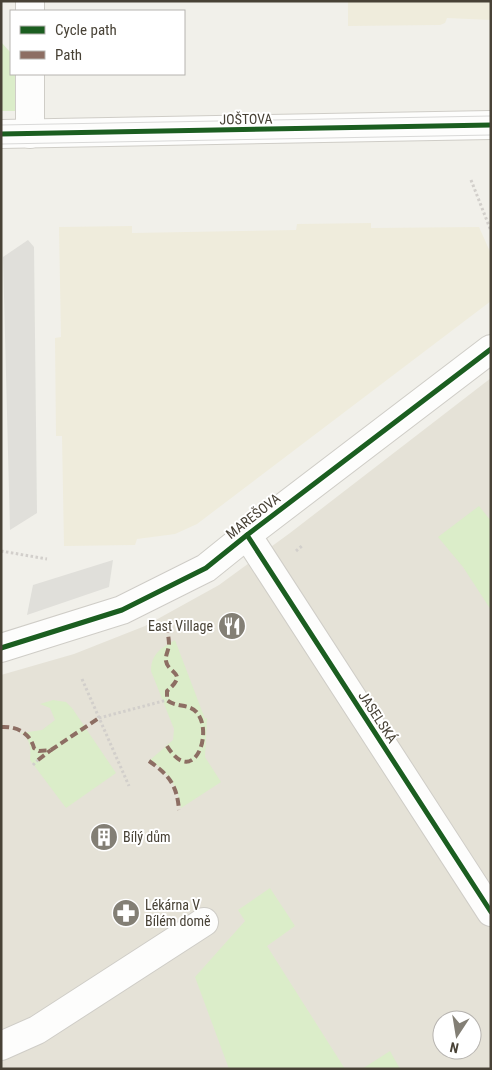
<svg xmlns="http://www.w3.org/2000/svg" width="492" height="1070" font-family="'Roboto Condensed',sans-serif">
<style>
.residential{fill:#e5e2d7;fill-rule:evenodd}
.education{fill:#efecdc}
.green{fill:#dbedc9}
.parking{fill:#e0dfda}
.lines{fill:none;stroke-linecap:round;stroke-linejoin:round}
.minor-casing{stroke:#cfcdc7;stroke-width:30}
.path{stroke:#d2cfcb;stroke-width:3;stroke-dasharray:2.5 2.5;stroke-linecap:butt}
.minor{stroke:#fdfdfc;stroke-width:28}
.tram{stroke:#d9d9d8;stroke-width:1}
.quiet{stroke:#8d6e63;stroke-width:4;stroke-dasharray:8 4;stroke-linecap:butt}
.cycleway-casing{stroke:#fff;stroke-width:8}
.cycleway{stroke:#1b5e20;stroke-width:5}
.labels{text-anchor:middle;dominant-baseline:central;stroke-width:4;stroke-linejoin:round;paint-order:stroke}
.street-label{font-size:14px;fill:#484236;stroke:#fff}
.poi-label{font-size:14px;fill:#484236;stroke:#fff;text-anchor:start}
</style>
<rect width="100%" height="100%" fill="#f1f0ea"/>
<path class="residential" d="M491 378V1069H1V675L74 654 145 626 219 585 290 533ZM442 1020H472V1050H442Z"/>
<g class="education">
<polygon points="348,1 491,1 491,20 447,18 445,23 440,25 348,26"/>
<polygon points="371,223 371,228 479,227 491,254 491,301 197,524 175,534 137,539 135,545 64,546 62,436 56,436 55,338 61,337 59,227 132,226 132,233 296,230 297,224"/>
</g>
<g class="green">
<polygon points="1,42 11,53 11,74 19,74 20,111 1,111"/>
<polygon points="479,506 491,521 491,610 463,567 438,537"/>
<path d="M175 640 205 719 207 718 205 757 221 782 181 808C178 785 168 773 150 760L173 740 174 729 151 671C151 653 162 648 175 640Z"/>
<path d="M53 700 66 702 72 708 116 773 66 808 30 760C31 749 31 740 21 733L42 730 55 720 50 708 40 704Z"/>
<polygon points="270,888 295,926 267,946 345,1069 229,1069 195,977 245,921 238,910"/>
<polygon points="390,1051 400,1069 362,1069"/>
</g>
<g class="parking">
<polygon points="28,240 34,247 37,513 10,530 3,257"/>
<polygon points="113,560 109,587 27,615 33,585"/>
</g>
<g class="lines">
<g class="minor-casing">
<g id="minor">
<polyline points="30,1 30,11"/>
<polyline points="30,74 30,134"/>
<polyline points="1,134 491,125"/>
<polyline points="247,535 491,912"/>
<polyline points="1,648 122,610 206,568 247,535 491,349"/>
<polyline points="1,1046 37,1030 204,922"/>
</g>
</g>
<g class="path">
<polyline points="471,180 491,231"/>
<polyline points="1,551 47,559"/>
<polyline points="296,551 303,545"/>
<polyline points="82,679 129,786"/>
<polyline points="99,718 167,700"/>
<polyline points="33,765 38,760"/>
</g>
<use href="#minor" class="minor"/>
<g class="tram">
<polyline points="1,125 491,116"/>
<polyline points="1,144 491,135"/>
</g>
<g class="quiet">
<path d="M1 727C17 726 30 733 34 748L39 751 51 750 99 718"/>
<path d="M167 746C193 788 213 735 198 714 191 703 176 708 167 700V691C189 672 168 674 166 661 165 655 169 650 169 644 169 640 168 636 168 632"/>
<polyline points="38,760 51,750"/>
<path d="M149 761C169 775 177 785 179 810"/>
</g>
<g class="cycleway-casing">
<g id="cycleway">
<polyline points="1,134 491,125"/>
<polyline points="247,535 491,912"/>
<polyline points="1,648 122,610 206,568 247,535 491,349"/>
</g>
</g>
<use href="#cycleway" class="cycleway"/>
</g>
<defs>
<g id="restaurant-disc" transform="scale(1.4375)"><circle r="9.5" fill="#837f75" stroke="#fff"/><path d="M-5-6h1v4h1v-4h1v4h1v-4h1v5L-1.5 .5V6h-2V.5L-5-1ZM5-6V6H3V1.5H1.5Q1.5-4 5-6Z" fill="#fff"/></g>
<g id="building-disc" transform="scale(1.4375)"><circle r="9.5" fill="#837f75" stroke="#fff"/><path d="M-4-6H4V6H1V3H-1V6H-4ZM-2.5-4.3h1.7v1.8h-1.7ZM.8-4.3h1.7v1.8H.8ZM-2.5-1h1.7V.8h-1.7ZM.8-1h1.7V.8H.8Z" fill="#fff"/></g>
<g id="pharmacy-disc" transform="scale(1.4375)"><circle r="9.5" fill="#837f75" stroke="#fff"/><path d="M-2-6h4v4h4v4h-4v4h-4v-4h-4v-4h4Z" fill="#fff"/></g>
</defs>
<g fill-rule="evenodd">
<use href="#restaurant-disc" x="232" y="626"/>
<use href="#building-disc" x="104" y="837"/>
<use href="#pharmacy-disc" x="126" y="913"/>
</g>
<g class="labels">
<g class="street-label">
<text transform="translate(246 119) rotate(-1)">JOŠTOVA</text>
<text transform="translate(253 516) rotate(-38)">MAREŠOVA</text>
<text transform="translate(378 717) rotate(57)">JASELSKÁ</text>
</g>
<g class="poi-label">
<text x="213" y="626" text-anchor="end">East Village</text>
<text x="123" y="837">Bílý dům</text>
<text x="145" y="905">Lékárna V<tspan x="145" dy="16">Bílém domě</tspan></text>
</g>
</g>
<rect width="492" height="1070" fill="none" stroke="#484236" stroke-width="5"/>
<rect x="10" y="10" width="175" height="65" fill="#ffffff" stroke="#b6b3af"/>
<rect x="20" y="26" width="25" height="8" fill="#1b5e20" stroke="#b6b3af"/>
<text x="55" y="35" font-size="15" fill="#484236">Cycle path</text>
<rect x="20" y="51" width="25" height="8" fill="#8d6e63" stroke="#b6b3af"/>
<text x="55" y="60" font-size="15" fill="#484236">Path</text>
<g transform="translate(457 1035) rotate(192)"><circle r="24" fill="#ffffff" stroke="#b6b3af"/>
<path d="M0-4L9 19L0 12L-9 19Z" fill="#837f75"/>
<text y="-8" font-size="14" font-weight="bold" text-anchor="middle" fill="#484236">N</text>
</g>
</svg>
